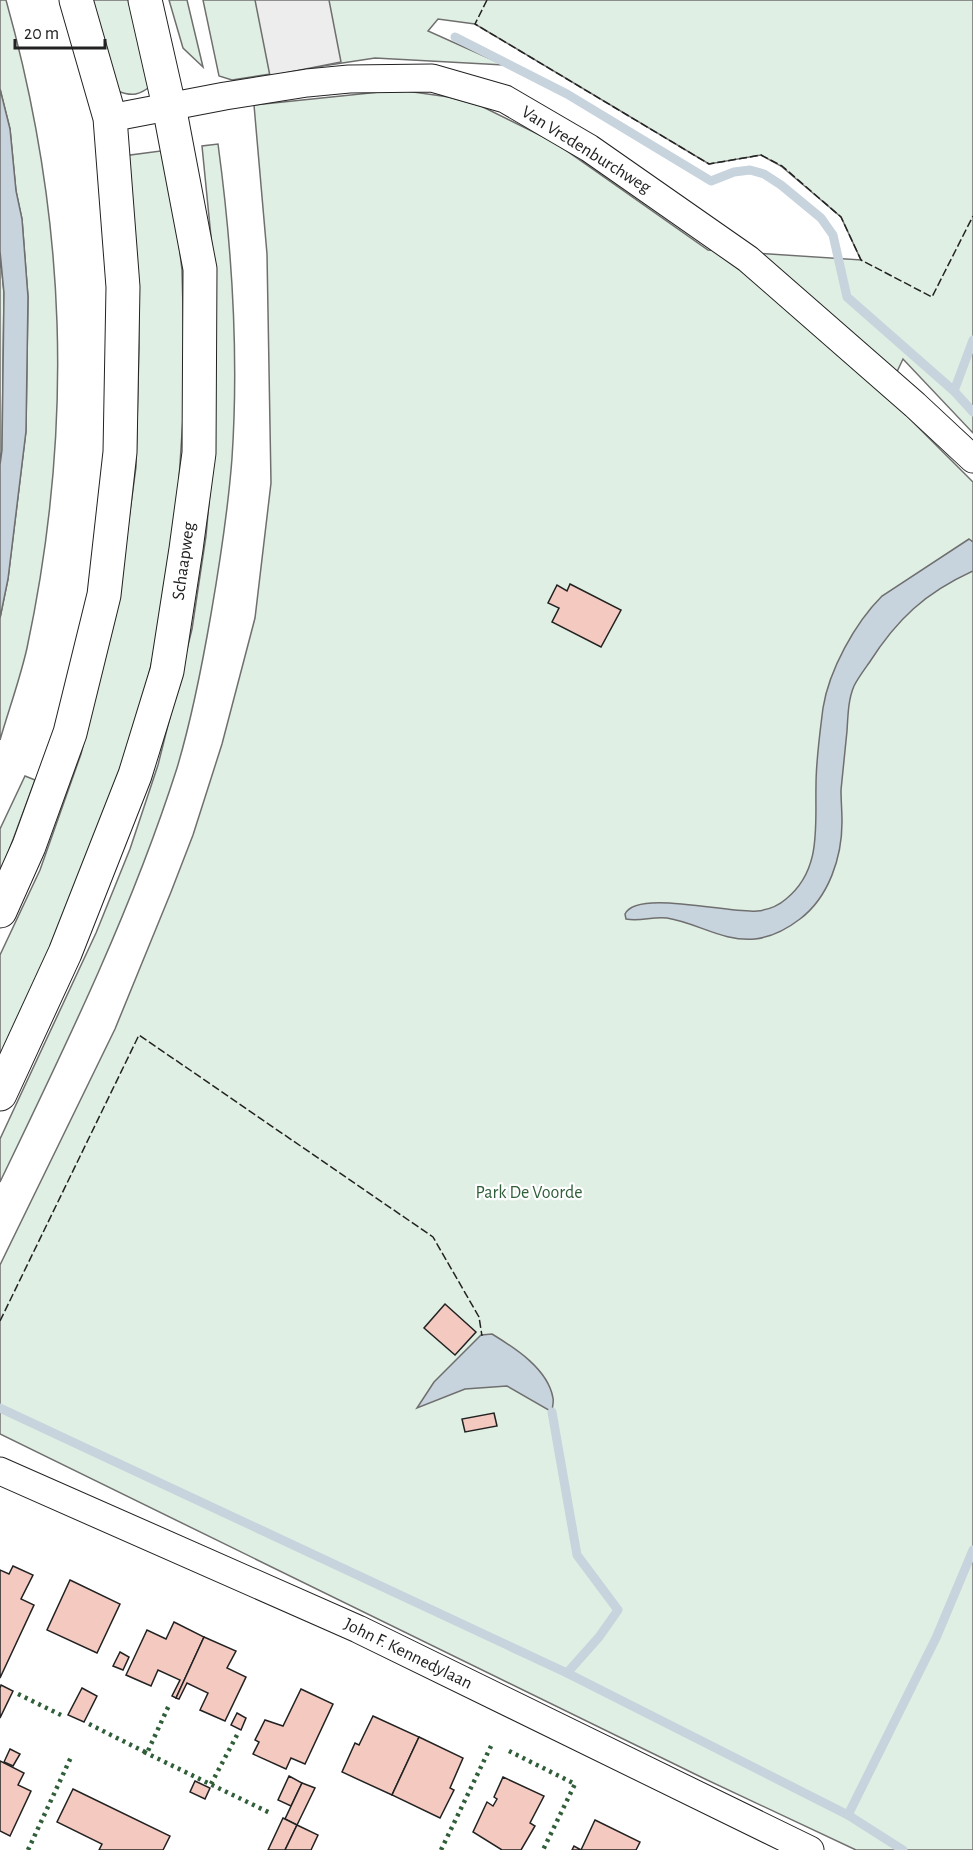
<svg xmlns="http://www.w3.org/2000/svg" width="973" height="1850" font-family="'Alegreya Sans',sans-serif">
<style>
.green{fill:#e0efe3;stroke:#6f6f6f;stroke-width:1.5}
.parking{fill:#ededed;stroke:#6f6f6f;stroke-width:1.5}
.water{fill:#c7d3dd;stroke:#6f6f6f;stroke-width:1.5}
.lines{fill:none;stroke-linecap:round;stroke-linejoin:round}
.stream{stroke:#c7d3dd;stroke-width:9}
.building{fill:#f3c9c0;stroke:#222;stroke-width:1.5}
.minor-casing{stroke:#222;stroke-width:29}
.tertiary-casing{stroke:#222;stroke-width:35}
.minor{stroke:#fff;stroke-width:27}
.tertiary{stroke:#fff;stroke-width:33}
.hedge{stroke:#2f5e38;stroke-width:4.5;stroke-dasharray:3 4.5;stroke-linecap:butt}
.fence{stroke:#222;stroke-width:1.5;stroke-dasharray:8 3;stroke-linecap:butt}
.labels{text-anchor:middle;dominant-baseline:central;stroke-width:4.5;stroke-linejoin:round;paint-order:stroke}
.street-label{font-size:18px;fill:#222;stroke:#fff}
.park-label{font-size:18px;fill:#2f5e38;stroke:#fff}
</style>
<rect width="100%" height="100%" fill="#fff"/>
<g class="green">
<path d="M0 0H6C67 218 74 427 27 648 20 679 9 709 0 740V618L8 579 26 431 28 297 22 219 16 191 10 129 0 89Z"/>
<path d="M89 0H136L152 85C140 95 132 97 118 91Z"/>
<polygon points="169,0 187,0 203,67 183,48"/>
<polygon points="203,0 973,0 973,433 903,359 886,395 973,482 973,1850 856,1850 703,1778 0,1434 0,1265 115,1029 171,892 193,835 222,744 255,618 271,483 267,254 254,105 399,90 449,97 481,106 554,142 708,250 861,260 841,217 781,166 761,155 709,164 475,24 438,19 428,31 504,65 375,58 232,80 219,76"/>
<path d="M218 144C232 247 239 353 232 458 228 511 220 562 211 614 202 666 192 718 177 768 131 912 65 1047 0 1182V1139L96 933 130 849 158 765 192 629 206 536 212 469 213 257 202 146Z"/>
<polygon points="168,150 182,270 185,387 177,510 160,627 140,712 107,823 0,1064 0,955 40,870 81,754 116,614 136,467 139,347 138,274 123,156"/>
<polygon points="0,251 4,293 2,450 0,465"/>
<polygon points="25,776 35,780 0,875 0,829"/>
</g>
<polygon class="parking" points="255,0 329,0 341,62 270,76"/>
<g class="water">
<polygon points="0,89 10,129 16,191 22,219 28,297 26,431 8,579 0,618 0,465 2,450 4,293 0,251"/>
<path d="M969 539 973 542V571C925 593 897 619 869 663 864 670 858 678 854 686 848 700 848 716 847 731 845 750 843 770 841 790 841 800 842 811 842 822 842 857 829 897 800 919 787 929 773 937 755 939 723 942 698 923 667 918 653 916 640 922 626 919L625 914C637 889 730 914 757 911 767 910 778 906 786 899 822 870 815 826 816 785 816 760 820 732 823 708 829 670 855 623 882 596Z"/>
<path d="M492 1334C515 1348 548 1369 553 1398 554 1402 552 1408 552 1412L507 1386 465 1389 417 1408 434 1382 481 1335Z"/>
</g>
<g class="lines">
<g class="stream">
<polyline points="455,37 567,94 711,181 734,172 750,170 764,174 781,185 821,218 833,235 847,297 954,391"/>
<polyline points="973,340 954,391 973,412"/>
<polyline points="0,1408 567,1673 848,1815 903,1850"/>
<polyline points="552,1412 577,1555 618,1610 599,1637 567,1673"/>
<polyline points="848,1815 936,1638 973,1550"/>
</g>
</g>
<g class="building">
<polygon points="570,584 621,610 601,647 552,622 559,608 548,603 557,585 567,591"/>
<polygon points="445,1304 476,1332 455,1355 424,1328"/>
<polygon points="494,1413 497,1426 465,1432 462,1419"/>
<polygon points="13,1566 33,1575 21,1599 34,1605 0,1678 0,1570 9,1574"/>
<polygon points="70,1580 120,1604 97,1653 47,1630"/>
<polygon points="174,1622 204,1637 176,1698 172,1696 180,1680 158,1670 151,1686 126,1675 147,1630 166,1639"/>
<polygon points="204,1637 236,1651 227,1668 246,1677 225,1721 200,1710 208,1693 187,1683 179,1699 176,1698"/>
<polygon points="120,1652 129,1657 123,1670 113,1666"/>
<polygon points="1,1685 13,1691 0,1718 0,1688"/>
<polygon points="82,1688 97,1696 84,1722 68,1715"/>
<polygon points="301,1689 333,1704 305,1764 291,1758 286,1769 253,1754 259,1742 255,1740 265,1720 283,1726"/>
<polygon points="237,1713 246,1718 241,1730 231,1725"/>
<polygon points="373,1716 419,1737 392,1795 342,1772 355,1743 359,1745"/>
<polygon points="419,1737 463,1758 450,1788 454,1790 440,1818 392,1795"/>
<polygon points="10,1749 20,1754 13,1766 4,1762"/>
<polygon points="0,1761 24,1773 18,1785 31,1791 10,1836 0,1831"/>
<polygon points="289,1776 302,1783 291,1806 278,1800"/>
<polygon points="503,1777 544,1796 530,1823 535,1826 521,1850 502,1850 473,1832 487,1802 493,1806 497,1799 494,1797"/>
<polygon points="195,1781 210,1788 205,1799 190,1792"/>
<polygon points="302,1783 315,1788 297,1825 285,1819"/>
<polygon points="73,1789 170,1836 163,1850 99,1850 102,1844 57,1822"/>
<polygon points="283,1818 297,1825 285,1850 268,1850"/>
<polygon points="595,1820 640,1842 636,1850 572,1850 574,1846 581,1850"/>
<polygon points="297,1825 318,1835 311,1850 285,1850"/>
</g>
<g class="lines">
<g class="minor-casing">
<g id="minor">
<polyline points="110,118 225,96 307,83 349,79 432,78 505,99 589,148 748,259 915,405 973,459"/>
<polyline points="0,1471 358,1629 810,1850"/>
</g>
</g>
<g class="tertiary-casing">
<g id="tertiary">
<polyline points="0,911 29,846 70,733 104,595 120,452 123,287 110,118 76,0"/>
<polyline points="0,1094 65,953 135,775 167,671 186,549 199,453 200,269 169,106 145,0"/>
</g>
</g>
<use href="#minor" class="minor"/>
<use href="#tertiary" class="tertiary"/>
<g class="hedge">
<polyline points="18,1694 61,1715"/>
<polyline points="89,1724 147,1753 170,1703"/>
<polyline points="509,1751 575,1784 543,1850"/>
<polyline points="144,1752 270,1813"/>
<polyline points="211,1784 237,1735"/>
<polyline points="28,1850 72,1755"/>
<polyline points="441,1850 492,1744"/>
</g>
<g class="fence">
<polyline points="487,0 475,24 709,164 761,155 782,166 841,217 861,260 932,297 973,216"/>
<polyline points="0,1321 139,1035 433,1237 479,1317 482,1336"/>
</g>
</g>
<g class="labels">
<g class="street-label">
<text transform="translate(586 150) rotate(32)">Van Vredenburchweg</text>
<text transform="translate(184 561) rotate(-82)">Schaapweg</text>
<text transform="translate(408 1654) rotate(26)">John F. Kennedylaan</text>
</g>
<g class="park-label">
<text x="529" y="1193">Park De Voorde</text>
</g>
</g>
<path d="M15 39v9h90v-9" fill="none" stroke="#222222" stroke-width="3"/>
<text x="24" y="39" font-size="18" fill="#222222" stroke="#ffffff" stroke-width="4.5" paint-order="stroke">20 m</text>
</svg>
